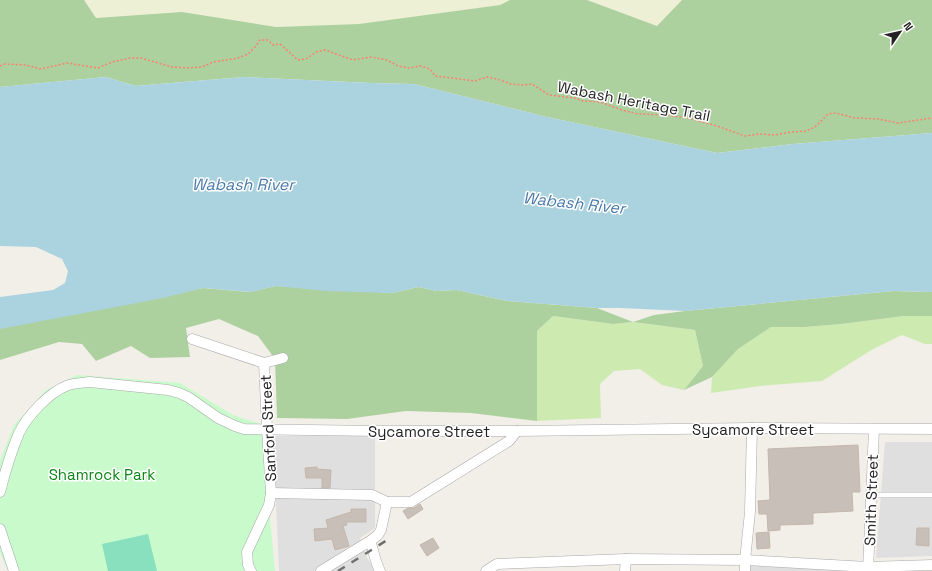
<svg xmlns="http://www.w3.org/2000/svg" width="932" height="571" font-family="'Space Grotesk',sans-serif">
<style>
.residential{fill:#e0dfdf}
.farmland{fill:#eef0d5}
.grass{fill:#cdebb0}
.forest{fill:#add19e}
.park{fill:#c8facc}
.pitch{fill:#88e0be}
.water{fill:#aad3df}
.building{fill:#c7bfb8;stroke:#c4b6ab}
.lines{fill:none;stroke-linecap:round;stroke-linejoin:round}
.lane-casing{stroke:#a9a9a9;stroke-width:6}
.street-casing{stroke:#a9a9a9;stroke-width:11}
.path{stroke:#fa8072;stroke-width:1.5;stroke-dasharray:2 2;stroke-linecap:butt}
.lane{stroke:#fff;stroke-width:5}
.street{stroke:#fff;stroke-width:10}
.rail{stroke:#707070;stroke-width:2.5;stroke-dasharray:8 8;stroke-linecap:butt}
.labels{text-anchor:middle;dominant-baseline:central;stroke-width:3;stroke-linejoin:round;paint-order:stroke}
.street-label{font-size:15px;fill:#222;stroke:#fff}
.park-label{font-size:15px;fill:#0c8416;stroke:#fff}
.water-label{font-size:16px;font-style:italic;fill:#4a7aab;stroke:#fff}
</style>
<rect width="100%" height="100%" fill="#f2efe9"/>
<g class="residential">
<polygon points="375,435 375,528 360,538 367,558 376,571 279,571 273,436"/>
<polygon points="885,442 932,442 932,556 876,558"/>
<polygon points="741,563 859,571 741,571"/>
</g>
<g class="farmland">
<polygon points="84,0 510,0 500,5 359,24 276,27 182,12 96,18"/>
<polygon points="587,0 682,0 657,26"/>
</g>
<g class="grass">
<polygon points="553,316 613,324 633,322 695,330 703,366 684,390 662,385 640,369 614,371 600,384 601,418 537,421 537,331"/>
<polygon points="904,316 932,316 932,344 925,344 902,335 873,349 822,381 760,386 711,393 712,377 738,349 771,327 805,327 841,324"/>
</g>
<g class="forest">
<polygon points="0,0 84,0 96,18 182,12 276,27 359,24 500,5 510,0 587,0 657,26 682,0 932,0 932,133 793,144 717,153 547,117 414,84 371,83 244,77 135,86 106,77 0,87"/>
<polygon points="276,286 393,293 418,287 437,291 457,290 507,301 597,308 633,322 654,315 685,311 893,291 932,292 932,316 904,316 841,324 805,327 771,327 738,349 712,377 684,390 703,366 695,330 633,322 613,324 553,316 537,331 537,421 471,413 406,411 347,419 277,418 275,359 258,336 219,319 186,328 190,357 150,358 131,346 96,361 82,344 59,342 0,360 0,328 203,288 249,292"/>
</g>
<polygon class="park" points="77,375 180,383 233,415 261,424 275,571 8,571 0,552 0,460 14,425 46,390"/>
<polygon class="pitch" points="148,534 157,571 108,571 102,544"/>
<polygon class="water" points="106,77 135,86 244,77 371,83 414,84 547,117 717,153 793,144 932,133 932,292 893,291 685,311 620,308 597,308 507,301 457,290 437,291 418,287 393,293 326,291 276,286 251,292 203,288 163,298 0,329 0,297 53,290 65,283 68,271 62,259 36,247 0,246 0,87"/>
<g class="building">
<polygon points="858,445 860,492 852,492 853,511 813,513 813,524 780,525 780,530 768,531 767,514 759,514 758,501 770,500 768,449"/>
<polygon points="317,467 317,469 331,470 330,488 322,488 322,478 306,478 305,468"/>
<polygon points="420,504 423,509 408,519 403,511 408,508 414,508"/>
<polygon points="351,509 366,509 366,522 346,522 347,525 343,526 349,546 335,550 332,539 315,541 314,529 328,528 326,520 351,512"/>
<polygon points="917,528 929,528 929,546 916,545"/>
<polygon points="769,532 770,548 757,549 756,533"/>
<polygon points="433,538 439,548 427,556 420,545"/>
</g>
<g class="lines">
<g class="lane-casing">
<polyline id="lane" points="871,495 932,495"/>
</g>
<g class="street-casing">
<g id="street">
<polyline points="192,339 264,363 283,358"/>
<path d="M0 492C5 472 11 452 19 433 27 416 49 393 66 386 73 383 82 383 90 382L168 390 179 393 188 397 218 418 235 426 244 429 380 431H517L752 428 932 429"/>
<polyline points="271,493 372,495 387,502 411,502 509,441 517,431"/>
<polyline points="0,529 14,571"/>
<polyline points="251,571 248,565 247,552 269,505 271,493 267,429 264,363"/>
<polyline points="321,571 370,541"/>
<path d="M380 571C375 562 374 551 370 541L378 535 381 530 387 502"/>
<polyline points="486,571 497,564 626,559 745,560 868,567 932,565"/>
<polyline points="625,571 626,559"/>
<polyline points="745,571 745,560 750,512 752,428"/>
<polyline points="868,571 874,429"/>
</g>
</g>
<polyline class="path" points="0,66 5,64 26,65 41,69 67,63 98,68 112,62 130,58 141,58 172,67 187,68 202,67 213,62 238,58 248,54 255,47 260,40 268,40 273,45 280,44 298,60 306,59 316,52 325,50 353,60 371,57 387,60 398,66 409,68 420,66 430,69 435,76 475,81 487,77 497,79 511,84 523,85 532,84 549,95 575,98 583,101 600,102 622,110 638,114 666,115 688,118 717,126 745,136 759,134 775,135 791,132 806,131 815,127 828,114 836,113 855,118 878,119 898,123 932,118"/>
<use href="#lane" class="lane"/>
<use href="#street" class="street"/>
<polyline class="rail" points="338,571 392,537"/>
</g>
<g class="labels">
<g class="street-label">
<text transform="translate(634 101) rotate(11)">Wabash Heritage Trail</text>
<text transform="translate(268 428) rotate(-93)">Sanford Street</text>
<text x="753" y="429">Sycamore Street</text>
<text x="429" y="431">Sycamore Street</text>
<text transform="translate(871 500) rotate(-88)">Smith Street</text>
</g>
<g class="park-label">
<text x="102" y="474">Shamrock Park</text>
</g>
<g class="water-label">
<text x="243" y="184">Wabash River</text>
<text transform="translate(574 203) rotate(6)">Wabash River</text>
</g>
</g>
<g transform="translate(900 32) rotate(56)" stroke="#ffffff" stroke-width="3" paint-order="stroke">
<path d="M0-3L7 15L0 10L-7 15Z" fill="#222222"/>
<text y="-6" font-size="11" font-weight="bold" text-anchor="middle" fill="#222222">N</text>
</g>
</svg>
